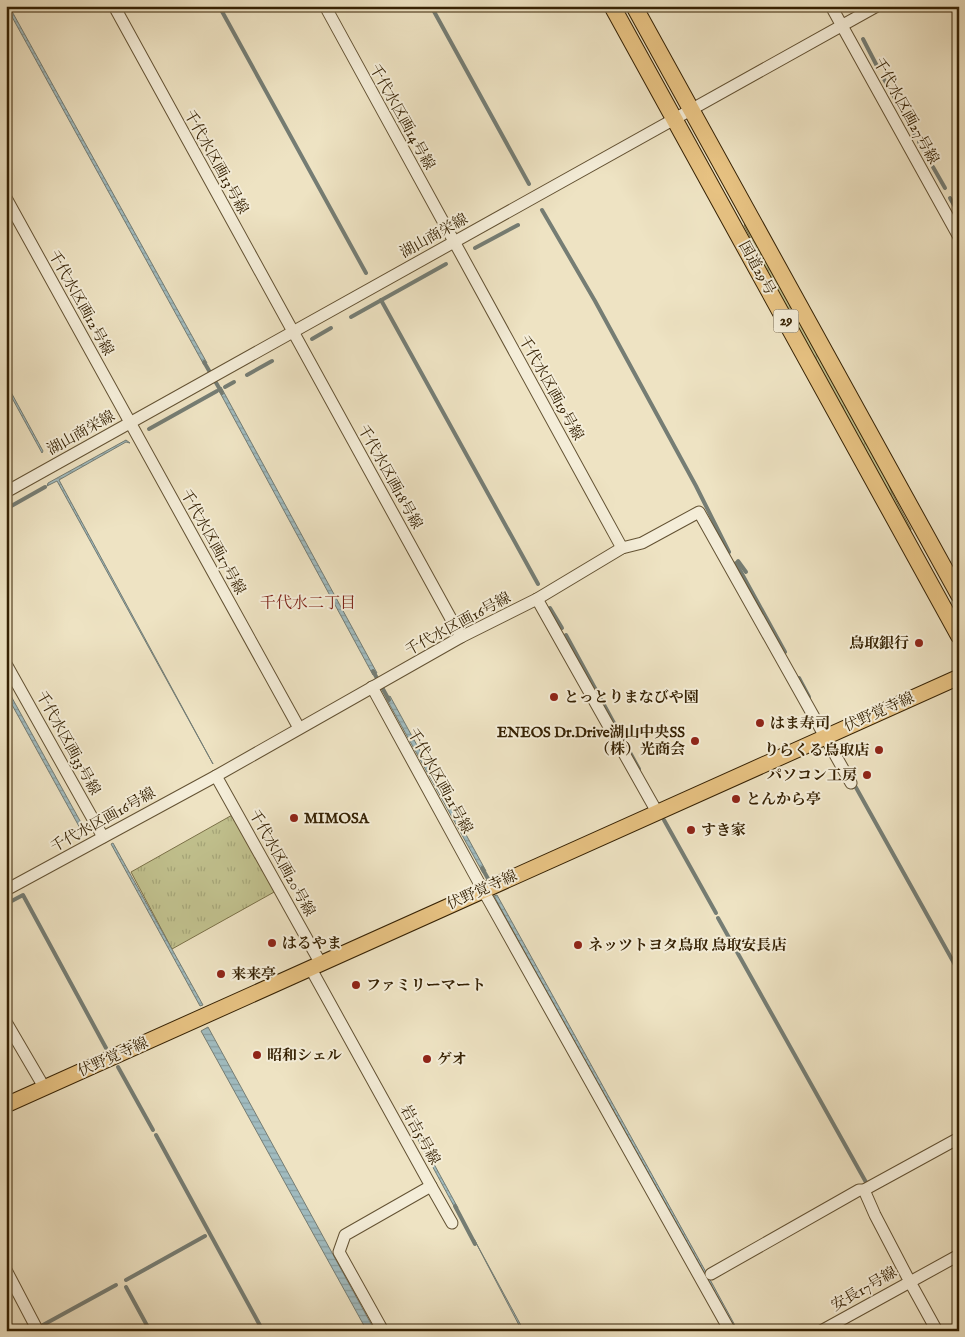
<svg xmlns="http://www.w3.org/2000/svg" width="965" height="1337" font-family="'IM FELL English','Noto Serif JP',serif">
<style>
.grass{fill:url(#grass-tufts);stroke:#7b7148}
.water{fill:url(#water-rules);stroke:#757d74}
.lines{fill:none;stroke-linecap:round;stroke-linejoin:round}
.stream{stroke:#757d74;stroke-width:4}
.minor-casing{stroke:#635233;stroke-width:13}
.major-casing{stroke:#352103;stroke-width:17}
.highway-casing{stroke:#352103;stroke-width:18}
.minor{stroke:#f4edd8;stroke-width:11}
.major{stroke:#e7c282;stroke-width:15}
.highway{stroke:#e7c282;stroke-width:16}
.poi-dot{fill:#8f2418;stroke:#f4edd8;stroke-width:2}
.labels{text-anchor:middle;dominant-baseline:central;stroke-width:4;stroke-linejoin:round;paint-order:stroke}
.shield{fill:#f4edd8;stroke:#6e5e43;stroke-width:1}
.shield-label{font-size:14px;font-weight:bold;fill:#352103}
.street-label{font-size:15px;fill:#352103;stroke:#f4edd8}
.poi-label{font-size:15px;font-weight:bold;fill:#352103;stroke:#f4edd8;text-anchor:start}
.neighbourhood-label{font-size:16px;fill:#7a1f14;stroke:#f4edd8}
</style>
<defs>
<pattern id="grass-tufts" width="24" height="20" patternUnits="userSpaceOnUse" patternTransform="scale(1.25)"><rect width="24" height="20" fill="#c1c18e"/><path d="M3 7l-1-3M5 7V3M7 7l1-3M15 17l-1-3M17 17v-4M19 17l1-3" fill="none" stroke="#a6a679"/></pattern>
<pattern id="water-rules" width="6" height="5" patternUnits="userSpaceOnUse" patternTransform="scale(1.25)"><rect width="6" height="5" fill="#a0bbbf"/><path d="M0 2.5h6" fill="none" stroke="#8aa0a2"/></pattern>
</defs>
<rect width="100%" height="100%" fill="#eee3c3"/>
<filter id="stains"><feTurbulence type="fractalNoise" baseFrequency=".004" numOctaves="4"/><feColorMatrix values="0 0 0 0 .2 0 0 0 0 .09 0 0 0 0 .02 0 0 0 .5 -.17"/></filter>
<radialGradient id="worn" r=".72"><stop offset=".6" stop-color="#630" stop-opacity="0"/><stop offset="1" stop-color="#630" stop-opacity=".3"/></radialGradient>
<g class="grass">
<polygon points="746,223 878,460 892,493 911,529 910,533 775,287 744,225"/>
<polygon points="234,814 276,891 172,949 131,872"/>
</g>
<g class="water">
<polygon points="6,6 9,6 207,363 204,365"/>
<polygon points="6,383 43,451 42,453 6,387"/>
<polygon points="221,387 377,673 373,675 218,389"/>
<polygon points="126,440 130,443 126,442 59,480 213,764 57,481 47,486 48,483"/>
<polygon points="6,687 84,828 81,830 6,694"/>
<polygon points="390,696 486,871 483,873 386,698"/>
<polygon points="113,843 203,1005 200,1006 111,844"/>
<polygon points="497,895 707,1274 738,1331 734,1331 522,948 494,896"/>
<polygon points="208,1027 375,1331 367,1331 201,1031"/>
<polygon points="411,1122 458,1208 456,1210 409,1123"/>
<polygon points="474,1239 524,1331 522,1331"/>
</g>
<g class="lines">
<g class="stream">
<polyline points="219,6 366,273"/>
<polyline points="431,6 529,184"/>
<polyline points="863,39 878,68"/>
<polyline points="884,79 901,109"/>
<polyline points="907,119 914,133"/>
<polyline points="919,142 927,156"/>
<polyline points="933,167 945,188"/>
<polyline points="950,198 959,214"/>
<polyline points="542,210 595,301 696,486 729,552"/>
<polyline points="475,248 518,225"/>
<polyline points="381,300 538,584"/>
<polyline points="351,317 446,264"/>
<polyline points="312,339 331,328"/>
<polyline points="204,362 222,393"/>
<polyline points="247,375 272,361"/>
<polyline points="225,387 234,382"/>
<polyline points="149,429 217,391"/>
<polyline points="6,509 45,487"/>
<polyline points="738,561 746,572"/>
<polyline points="736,563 785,652"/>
<polyline points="550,608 562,628"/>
<polyline points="566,635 639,769"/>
<polyline points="373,671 389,700"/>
<polyline points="799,678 809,697"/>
<polyline points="854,784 959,972"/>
<polyline points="664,820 716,913"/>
<polyline points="482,868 491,884"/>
<polyline points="6,904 23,895 106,1048"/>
<polyline points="718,918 867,1184"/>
<polyline points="118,1067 153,1130"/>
<polyline points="156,1135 263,1331"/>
<polyline points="455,1206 475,1244"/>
<polyline points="126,1280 205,1236"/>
<polyline points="126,1287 150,1331"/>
<polyline points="43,1325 116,1285"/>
<polyline points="363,1331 363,1330"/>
</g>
<g class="minor-casing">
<g id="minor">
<polyline points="114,6 461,637"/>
<polyline points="325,6 622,548"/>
<polyline points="831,6 959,237"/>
<polyline points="6,198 299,728"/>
<polyline points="6,492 877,6"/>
<polyline points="537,599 657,812"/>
<polyline points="6,664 103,837"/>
<polyline points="372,687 483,890 730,1331"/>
<polyline points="216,776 321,964"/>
<polyline points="6,890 216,776 461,637 537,599 622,548 642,543 699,512 851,783"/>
<polyline points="311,969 431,1186 345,1235 339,1252 383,1331"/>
<polyline points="6,1022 44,1087"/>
<polyline points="431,1186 452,1223"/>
<polyline points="6,1270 38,1331"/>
<polyline points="711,1274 859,1190 864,1190 959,1138"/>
<polyline points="821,1331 910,1282 875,1215 864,1190"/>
<polyline points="937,1331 910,1282 959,1255"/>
</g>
</g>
<g class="major-casing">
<polyline id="major" points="6,1105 959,677"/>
</g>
<g class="highway-casing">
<g id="highway">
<polyline points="612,6 959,636"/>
<polyline points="634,6 959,595"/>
</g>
</g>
<use href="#minor" class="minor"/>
<use href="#major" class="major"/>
<use href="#highway" class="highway"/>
</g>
<g class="poi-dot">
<circle cx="919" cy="643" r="5"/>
<circle cx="554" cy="697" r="5"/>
<circle cx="760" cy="723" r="5"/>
<circle cx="695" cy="741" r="5"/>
<circle cx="879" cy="750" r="5"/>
<circle cx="867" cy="775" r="5"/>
<circle cx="736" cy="799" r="5"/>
<circle cx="294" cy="818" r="5"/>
<circle cx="691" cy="830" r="5"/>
<circle cx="272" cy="943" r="5"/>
<circle cx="578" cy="945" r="5"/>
<circle cx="221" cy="974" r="5"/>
<circle cx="356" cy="985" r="5"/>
<circle cx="257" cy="1055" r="5"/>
<circle cx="427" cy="1059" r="5"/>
</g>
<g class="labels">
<rect class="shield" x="773.5" y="309.5" width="25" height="23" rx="4"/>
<g class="shield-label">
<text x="786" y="321">29</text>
</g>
<g class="street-label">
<text transform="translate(906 111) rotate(61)">千代水区画27号線</text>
<text transform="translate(402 117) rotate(61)">千代水区画14号線</text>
<text transform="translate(216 162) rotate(61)">千代水区画13号線</text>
<text transform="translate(434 236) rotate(-29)">湖山商栄線</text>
<text transform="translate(757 268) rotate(61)">国道29号</text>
<text transform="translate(81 303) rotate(61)">千代水区画12号線</text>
<text transform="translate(551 388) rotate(61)">千代水区画19号線</text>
<text transform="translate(81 433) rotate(-29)">湖山商栄線</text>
<text transform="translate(390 477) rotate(61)">千代水区画18号線</text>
<text transform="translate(213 542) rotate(61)">千代水区画17号線</text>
<text transform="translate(458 624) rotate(-28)">千代水区画16号線</text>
<text transform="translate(879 712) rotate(-24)">伏野覚寺線</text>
<text transform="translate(68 743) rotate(61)">千代水区画33号線</text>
<text transform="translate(440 781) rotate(61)">千代水区画21号線</text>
<text transform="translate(103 820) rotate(-29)">千代水区画16号線</text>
<text transform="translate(282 863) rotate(61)">千代水区画20号線</text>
<text transform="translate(482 890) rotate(-24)">伏野覚寺線</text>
<text transform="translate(113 1057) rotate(-24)">伏野覚寺線</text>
<text transform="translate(420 1135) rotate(61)">岩吉5号線</text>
<text transform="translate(864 1289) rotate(-30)">安長17号線</text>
</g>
<g class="poi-label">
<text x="909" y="643" text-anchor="end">鳥取銀行</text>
<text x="564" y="697">とっとりまなびや園</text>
<text x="770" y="723">はま寿司</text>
<text x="685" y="732" text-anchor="end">ENEOS Dr.Drive湖山中央SS<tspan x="685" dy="17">（株）光商会</tspan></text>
<text x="869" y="750" text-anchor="end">りらくる鳥取店</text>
<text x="857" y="775" text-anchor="end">パソコン工房</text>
<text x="746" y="799">とんから亭</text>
<text x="304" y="818">MIMOSA</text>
<text x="701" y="830">すき家</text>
<text x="282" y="943">はるやま</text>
<text x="588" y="945">ネッツトヨタ鳥取 鳥取安長店</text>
<text x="231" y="974">来来亭</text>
<text x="366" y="985">ファミリーマート</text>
<text x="267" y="1055">昭和シェル</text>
<text x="437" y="1059">ゲオ</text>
</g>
<g class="neighbourhood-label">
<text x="308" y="604">千代水二丁目</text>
</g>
</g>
<rect width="965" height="1337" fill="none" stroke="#eee3c3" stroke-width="25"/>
<rect x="8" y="8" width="950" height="1322" fill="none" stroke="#352103" stroke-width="2.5"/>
<rect x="12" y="12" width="940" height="1312" fill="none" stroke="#352103"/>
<rect width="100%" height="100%" filter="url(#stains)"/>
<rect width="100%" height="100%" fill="url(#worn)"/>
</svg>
